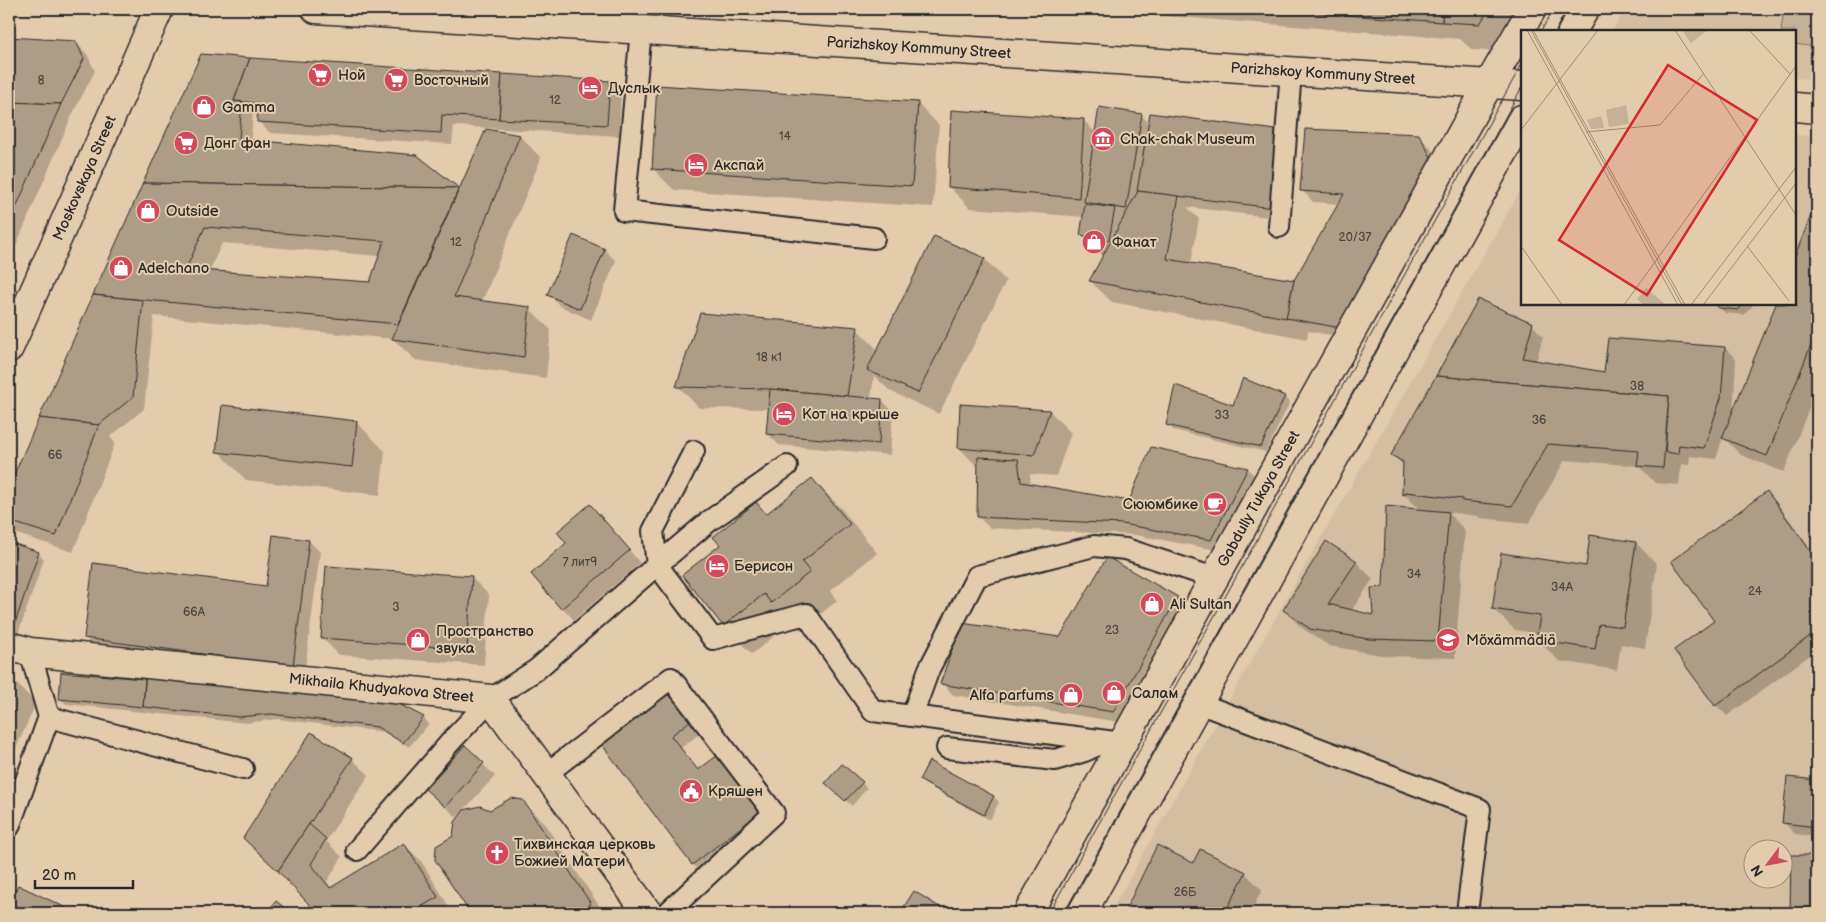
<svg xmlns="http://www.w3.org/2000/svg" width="1826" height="922" font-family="'Balsamiq Sans',sans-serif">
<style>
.built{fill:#d3bea1;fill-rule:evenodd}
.green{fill:#c5b197;stroke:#786e61}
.shadow{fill:#0003;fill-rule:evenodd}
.building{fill:#ad9d86;stroke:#2b2b2b;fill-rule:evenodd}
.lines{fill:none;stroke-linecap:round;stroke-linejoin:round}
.service-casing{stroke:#2b2b2b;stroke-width:24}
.minor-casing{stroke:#2b2b2b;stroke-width:31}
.tertiary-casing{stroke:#2b2b2b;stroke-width:31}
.service{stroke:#e3ccac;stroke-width:20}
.minor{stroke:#e3ccac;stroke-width:28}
.tertiary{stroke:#e3ccac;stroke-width:28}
.tram{stroke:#2b2b2b;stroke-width:1}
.labels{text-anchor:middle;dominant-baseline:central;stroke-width:4;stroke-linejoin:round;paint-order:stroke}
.number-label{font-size:12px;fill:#4c4842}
.street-label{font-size:15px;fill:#2b2b2b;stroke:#e3ccac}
.poi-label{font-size:15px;fill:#2b2b2b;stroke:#e3ccac;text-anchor:start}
.inset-road{fill:none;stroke:#998c78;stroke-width:1}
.view{fill:#d62828;fill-opacity:0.15;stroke:#d62828;stroke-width:2.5}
.inset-edge{fill:none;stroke:#2b2b2b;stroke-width:2.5}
</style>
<rect width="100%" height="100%" fill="#e3ccac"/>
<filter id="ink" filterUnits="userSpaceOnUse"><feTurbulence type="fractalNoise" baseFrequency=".02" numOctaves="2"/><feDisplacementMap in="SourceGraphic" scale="10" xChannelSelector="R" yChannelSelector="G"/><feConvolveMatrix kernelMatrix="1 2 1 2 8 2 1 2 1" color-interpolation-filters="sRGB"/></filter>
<g filter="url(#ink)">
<g class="built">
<polygon points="1626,9 1817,9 1817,80 1795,78 1795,31 1612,31"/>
<path d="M1795 135 1817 137V913H1110L1282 606 1522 188V304H1795ZM1754 850H1784V880H1754Z"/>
</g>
<polygon class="green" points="1784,9 1817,9 1817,47 1795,44 1795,31 1781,31"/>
<g class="shadow">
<polygon points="1134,9 1534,9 1508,52 1472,50 1460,39 1139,14"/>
<polygon points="9,40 75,42 87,54 95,71 72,115 9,262"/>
<path d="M201 55 610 82 621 94 619 136 454 126 452 144 270 133 258 121 259 113H253L251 141 417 157 460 191 486 130 520 136 541 158 482 302 530 309 551 330 546 378 415 360 393 339 154 316 144 409 110 437 115 443 73 552 14 533 9 528V489ZM450 204H453L397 331 395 330ZM222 243 380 256 371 283 209 272Z"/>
<polygon points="917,103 939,125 933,207 674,190 653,169"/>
<polygon points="1141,115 1149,123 1282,132 1284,219 1187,207 1199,219 1191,264 1294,282 1339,204 1313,202 1302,190 1418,135 1430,147 1444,173 1353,339 1308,331 1307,339 1112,302 1090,281 1104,257 1081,234 1084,217 970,208 949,187 1083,120 1096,133"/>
<polygon points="1817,203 1817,388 1784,472 1741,455 1723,437 1716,459 1690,456 1689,465 1681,464 1679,485 1655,483 1639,466 1565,460 1529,523 1480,518 1478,516 1447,512 1465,530 1455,658 1387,656 1329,646 1301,627 1284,610 1356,562 1373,579 1351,611 1374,617 1384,588 1420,510 1403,493 1404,466 1393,455 1532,325 1543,336 1536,362 1605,374 1725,348 1736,359 1733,416 1777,304 1795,304 1795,260"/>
<polygon points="934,237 985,259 1006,281 939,414 890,391 874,376 871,399 882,400 893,412 890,455 779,445 767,433 769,409 699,408 678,386 857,329 878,350"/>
<polygon points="605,250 616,261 591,320 560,306 549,294"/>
<polygon points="1717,304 1754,304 1744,315 1725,313"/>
<polygon points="1285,397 1290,402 1266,452 1173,430 1168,425 1234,406"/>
<polygon points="962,405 1050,411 1071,433 1056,476 1030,474 1031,485 1129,502 1152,449 1248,469 1259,480 1222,551 1135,535 990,528 978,517 979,468 959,448"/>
<polygon points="356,422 385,451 380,495 246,480 218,451"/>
<polygon points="812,479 840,507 877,553 830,591 837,601 800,630 792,622 752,654 723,626"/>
<polygon points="1767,493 1778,504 1817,558 1817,650 1727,716 1716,705 1715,621"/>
<polygon points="601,517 640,563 574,620 532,574"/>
<polygon points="274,536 309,541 320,552 304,677 97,649 85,638 267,587"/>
<polygon points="9,543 38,553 44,559 16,640 9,639"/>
<polygon points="1636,543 1657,564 1645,648 1621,644 1617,670 1559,661 1538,640 1539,634 1515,630 1493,609 1587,567"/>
<polygon points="472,578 489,595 484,665 339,655 322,638"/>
<polygon points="1178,598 1189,609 1125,723 953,695 942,683 1060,638"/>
<polygon points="62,673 392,702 424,718 429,724 409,747 384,732 277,719 246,723 66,704 60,699"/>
<polygon points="9,679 14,681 36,703 9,765"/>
<polygon points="668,691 702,732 681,748 699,771 772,824 704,876 693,865 601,742"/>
<polygon points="465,747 495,776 462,812 480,808 491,811 522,801 544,823 604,913 472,913 436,859 454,837 463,814 462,812 457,817 438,801"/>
<polygon points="352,759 369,775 326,841 342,857 327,882 332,888 404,844 421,861 453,913 318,913 245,837"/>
<polygon points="930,762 994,797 999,802 990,820 926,785 920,780"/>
<polygon points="1788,778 1817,781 1817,837 1795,834 1784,823"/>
<polygon points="862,783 867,788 852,806 832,788"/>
<polygon points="1158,847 1194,865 1245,873 1262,890 1250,913 1125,913"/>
<rect x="1792" y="856" width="25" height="57"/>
<polygon points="18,887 74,913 9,913 9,907"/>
</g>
<g class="building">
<polygon points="1265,9 1443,9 1442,22"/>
<polygon points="1443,9 1489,9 1480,24 1442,22"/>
<polygon points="9,37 76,41 84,59 61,104 9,102"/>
<polygon points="201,54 250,58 234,101 242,102 239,139 417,155 459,188 143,183"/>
<polygon points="250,58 502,74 499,119 442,115 441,133 257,122 258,103 234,101"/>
<polygon points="502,74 610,81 607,125 499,119"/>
<polygon points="657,85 918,102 912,186 652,169"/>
<polygon points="9,102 61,104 9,224"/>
<polygon points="1099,107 1142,114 1126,209 1084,202"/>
<polygon points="951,110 1084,119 1079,198 948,187"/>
<polygon points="1150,113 1283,131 1273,208 1137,191"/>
<polygon points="486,129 520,135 454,297 530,307 524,357 392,339"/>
<polygon points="1305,129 1419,134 1433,161 1341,328 1286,318 1294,280 1344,194 1300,191"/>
<path d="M143 183 459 188 398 324 93 295ZM205 227 384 241 370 282 186 269Z"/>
<polygon points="1138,191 1179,196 1167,259 1294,280 1286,318 1089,281"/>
<polygon points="1817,200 1817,330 1767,456 1722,438 1776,304 1795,304 1795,256"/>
<polygon points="1085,204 1115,208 1109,240 1080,235"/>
<polygon points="573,235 605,249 580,309 547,295"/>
<polygon points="934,236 985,258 918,393 867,370"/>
<polygon points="93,295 143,300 133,397 99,425 39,418"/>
<polygon points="1478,299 1533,323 1523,358 1604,372 1608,338 1725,347 1721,398 1704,448 1679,445 1678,454 1665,452 1669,396 1436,376"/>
<polygon points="1715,304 1744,304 1738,310 1719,308"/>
<polygon points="700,313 858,327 847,396 770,389 676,387"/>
<polygon points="1436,376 1669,396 1663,468 1637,466 1639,451 1548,444 1512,506 1462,501 1462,499 1406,492 1405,495 1402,494 1403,462 1391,455"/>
<polygon points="1243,378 1285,396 1261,447 1166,425 1175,385 1233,405"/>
<polygon points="770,389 882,399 879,444 766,434"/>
<polygon points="960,404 1050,410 1034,455 958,448"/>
<polygon points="222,405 357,421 352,467 216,452"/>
<polygon points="39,418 99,425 56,536 9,521 9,486"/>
<polygon points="1151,447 1248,468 1211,540 1122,524 977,517 978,457 1018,459 1021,482 1129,501"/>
<polygon points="812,478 850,524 802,562 810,572 771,603 764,594 723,626 682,575 720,545 713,537 756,502 766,514"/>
<polygon points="1767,491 1817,560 1817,631 1715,706 1674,650 1714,621 1671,561"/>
<polygon points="590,504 630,550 561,609 531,574 566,543 557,532"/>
<polygon points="1386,506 1449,512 1438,641 1369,639 1310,629 1283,610 1326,541 1357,561 1328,604 1373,615 1371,588 1383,587"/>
<polygon points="273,535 309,540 293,666 84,638 93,563 266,586"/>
<polygon points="1590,535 1636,542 1623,627 1599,624 1595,649 1536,640 1540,616 1492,609 1501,553 1586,566"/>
<polygon points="9,542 39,552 11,635 9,634"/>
<polygon points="1107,557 1178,597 1113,712 940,684 961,623 1060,637"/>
<polygon points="326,566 472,576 467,649 321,638"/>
<polygon points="146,671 393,701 424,717 403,743 377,727 271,714 239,717 143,707"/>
<polygon points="61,672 145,679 143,707 59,699"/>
<polygon points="9,678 15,680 9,694"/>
<polygon points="668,689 691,720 671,736 698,770 718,755 761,812 692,865 600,742"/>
<polygon points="311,732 353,758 278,871 243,838"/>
<polygon points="465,745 484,763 445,807 425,789"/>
<polygon points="929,761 994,796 984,815 919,780"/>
<polygon points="842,764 863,782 845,801 825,783"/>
<polygon points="1787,777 1817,780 1817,827 1782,823"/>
<polygon points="511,798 523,800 591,904 577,913 470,913 435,860 436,846 453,836 455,822 464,810 480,806 490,810"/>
<polygon points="309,824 326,839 311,864 330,888 404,843 438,897 411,913 317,913 278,871"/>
<polygon points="1157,845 1193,863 1200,849 1246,872 1225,913 1124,913"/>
<polygon points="1791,855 1817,855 1817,913 1790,913"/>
<polygon points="18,885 77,913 9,913 9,904"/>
<polygon points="914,891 949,913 900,913"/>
<polygon points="276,901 291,913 266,913"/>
</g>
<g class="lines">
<g class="service-casing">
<g id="service">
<polyline points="641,30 624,211 874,238"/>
<polyline points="1279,227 1291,71"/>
<polyline points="657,565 708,522 787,466"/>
<polyline points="657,565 653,531 694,451"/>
<polyline points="1198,703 1480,809 1467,913"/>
<polyline points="912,716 929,669 977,576 1094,546 1126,549 1214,578"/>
<polyline points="49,717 243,769"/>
<polyline points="947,748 1055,760 1085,751 1106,741"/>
<polyline points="546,774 671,678 774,813 667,913"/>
<polyline points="9,827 49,717 30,652"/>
<polyline points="357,850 454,738 491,699 536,670 657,565 713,639 806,614 873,711 1123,743"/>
</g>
</g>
<g class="minor-casing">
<g id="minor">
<path id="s1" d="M316 9 1522 86"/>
<polyline points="1572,31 1585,9"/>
<polyline points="1795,107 1817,109"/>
<path id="s2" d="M9 646 30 652 491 699 648 913"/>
<path id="s3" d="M1028 913 1489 84 1532 9"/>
<polyline points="1082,913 1522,119"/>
</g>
</g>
<g class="tertiary-casing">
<g id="tertiary">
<path id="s4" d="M9 348 159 9"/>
</g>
</g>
<use href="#service" class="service"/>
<use href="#minor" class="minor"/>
<use href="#tertiary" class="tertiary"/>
<g class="tram">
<polyline points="1541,31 1554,9"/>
<polyline points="1556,31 1569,9"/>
<polyline points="1049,913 1522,64"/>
<polyline points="1064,913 1522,87"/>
</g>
</g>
</g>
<defs>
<g id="supermarket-disc" transform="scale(1.25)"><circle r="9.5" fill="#d1495b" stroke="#e3ccac"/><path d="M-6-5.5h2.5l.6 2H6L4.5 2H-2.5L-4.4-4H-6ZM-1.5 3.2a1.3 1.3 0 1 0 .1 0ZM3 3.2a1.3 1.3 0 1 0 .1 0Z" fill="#fff"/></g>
<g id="hotel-disc" transform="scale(1.25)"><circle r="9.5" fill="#d1495b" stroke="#e3ccac"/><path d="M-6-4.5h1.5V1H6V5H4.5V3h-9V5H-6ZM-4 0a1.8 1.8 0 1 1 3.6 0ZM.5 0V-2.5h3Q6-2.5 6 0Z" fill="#fff"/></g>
<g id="shop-disc" transform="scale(1.25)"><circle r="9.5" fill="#d1495b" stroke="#e3ccac"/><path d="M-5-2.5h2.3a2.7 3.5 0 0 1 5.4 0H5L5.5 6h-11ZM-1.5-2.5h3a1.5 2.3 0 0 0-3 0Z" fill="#fff"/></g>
<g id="museum-disc" transform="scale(1.25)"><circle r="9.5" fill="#d1495b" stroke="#e3ccac"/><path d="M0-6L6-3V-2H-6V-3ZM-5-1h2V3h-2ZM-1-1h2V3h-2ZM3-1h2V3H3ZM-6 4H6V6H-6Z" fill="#fff"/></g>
<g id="cafe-disc" transform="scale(1.25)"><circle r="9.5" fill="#d1495b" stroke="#e3ccac"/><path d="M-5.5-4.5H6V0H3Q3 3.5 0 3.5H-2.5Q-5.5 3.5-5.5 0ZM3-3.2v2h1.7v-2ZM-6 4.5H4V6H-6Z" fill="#fff"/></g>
<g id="school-disc" transform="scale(1.25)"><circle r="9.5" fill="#d1495b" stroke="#e3ccac"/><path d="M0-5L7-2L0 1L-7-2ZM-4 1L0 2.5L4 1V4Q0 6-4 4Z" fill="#fff"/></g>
<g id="civic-disc" transform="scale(1.25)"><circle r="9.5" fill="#d1495b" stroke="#e3ccac"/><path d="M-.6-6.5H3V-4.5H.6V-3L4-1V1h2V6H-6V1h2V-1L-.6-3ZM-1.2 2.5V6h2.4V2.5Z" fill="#fff"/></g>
<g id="church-disc" transform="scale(1.25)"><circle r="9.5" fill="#d1495b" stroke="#e3ccac"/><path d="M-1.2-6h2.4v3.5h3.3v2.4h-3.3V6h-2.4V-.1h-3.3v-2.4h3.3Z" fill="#fff"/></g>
</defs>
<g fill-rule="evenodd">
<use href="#supermarket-disc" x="320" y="75"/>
<use href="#supermarket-disc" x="396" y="80"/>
<use href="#hotel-disc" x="590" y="88"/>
<use href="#shop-disc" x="204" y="107"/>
<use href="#museum-disc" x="1103" y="139"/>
<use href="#supermarket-disc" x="186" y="143"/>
<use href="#hotel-disc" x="696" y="165"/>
<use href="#shop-disc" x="148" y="211"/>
<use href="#shop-disc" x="1094" y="242"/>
<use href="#shop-disc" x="121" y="268"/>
<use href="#hotel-disc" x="784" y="414"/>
<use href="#cafe-disc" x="1215" y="504"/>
<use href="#hotel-disc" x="717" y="566"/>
<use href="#shop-disc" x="1152" y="604"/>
<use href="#shop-disc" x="418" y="640"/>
<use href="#school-disc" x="1448" y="640"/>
<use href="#shop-disc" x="1114" y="693"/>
<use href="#shop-disc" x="1071" y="695"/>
<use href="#civic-disc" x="691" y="791"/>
<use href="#church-disc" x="497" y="853"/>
</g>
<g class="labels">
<g class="number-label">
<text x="41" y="80">8</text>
<text x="555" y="100">12</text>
<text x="785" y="136">14</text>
<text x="1355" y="237">20/37</text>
<text x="456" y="242">12</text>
<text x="769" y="357">18 к1</text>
<text x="1637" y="386">38</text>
<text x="1222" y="415">33</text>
<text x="1539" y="420">36</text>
<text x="55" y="455">66</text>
<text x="580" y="562">7 лит9</text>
<text x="1414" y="574">34</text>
<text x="1562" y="587">34А</text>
<text x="1755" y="591">24</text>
<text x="396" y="607">3</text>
<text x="194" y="612">66А</text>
<text x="1112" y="630">23</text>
<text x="1185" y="892">26Б</text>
</g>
<g class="street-label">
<text stroke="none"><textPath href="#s1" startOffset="604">Parizhskoy Kommuny Street</textPath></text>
<text stroke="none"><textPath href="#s1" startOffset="1009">Parizhskoy Kommuny Street</textPath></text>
<text stroke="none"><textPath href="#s4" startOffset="186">Moskovskaya Street</textPath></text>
<text stroke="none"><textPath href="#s3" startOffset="474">Gabdully Tukaya Street</textPath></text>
<text stroke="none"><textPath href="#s2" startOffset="375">Mikhaila Khudyakova Street</textPath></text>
</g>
<g class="poi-label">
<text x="338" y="75">Ной</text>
<text x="414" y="80">Восточный</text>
<text x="608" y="88">Дуслык</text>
<text x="222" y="107">Gamma</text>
<text x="1120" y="139">Chak-chak Museum</text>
<text x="204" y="143">Донг фан</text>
<text x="714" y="165">Акспай</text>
<text x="166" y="211">Outside</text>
<text x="1112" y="242">Фанат</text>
<text x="138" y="268">Adelchano</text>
<text x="802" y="414">Кот на крыше</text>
<text x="1198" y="504" text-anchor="end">Сююмбике</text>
<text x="734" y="566">Берисон</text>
<text x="1170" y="604">Ali Sultan</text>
<text x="436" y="631">Пространство<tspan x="436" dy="17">звука</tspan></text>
<text x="1466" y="640">Möxämmädiä</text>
<text x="1132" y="693">Салам</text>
<text x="1054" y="695" text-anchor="end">Alfa parfums</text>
<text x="708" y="791">Кряшен</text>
<text x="514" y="844">Тихвинская церковь<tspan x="514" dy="17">Божией Матери</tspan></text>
</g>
</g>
<g transform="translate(1521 30)">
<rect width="275" height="275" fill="#e3ccac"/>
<path d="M161 0H187L170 13ZM105 75 108 94 88 97 85 80ZM80 86 83 98 70 99 66 90ZM125 258 143 273 141 275H123L116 269Z" fill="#c5b197"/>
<path class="inset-road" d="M6 0 157 275M10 0 161 275M12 0 164 275M154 0 275 185M228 0 269 44M0 100 77 0M65 102 139 95 183 43M0 216 41 275M227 217 268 271M103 275 275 36M170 275 275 137M182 275 275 153"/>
<path class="view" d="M147 35 236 90 126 265 38 210Z"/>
<rect width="275" height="275" class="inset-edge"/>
</g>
<rect width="1826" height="922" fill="none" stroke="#e3ccac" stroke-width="30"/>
<rect x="15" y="15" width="1796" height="892" fill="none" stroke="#2b2b2b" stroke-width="2" filter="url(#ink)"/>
<g transform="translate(1768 864) rotate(238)"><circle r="24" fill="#e3ccac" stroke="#998c78"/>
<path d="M0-4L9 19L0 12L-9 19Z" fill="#d1495b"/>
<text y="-8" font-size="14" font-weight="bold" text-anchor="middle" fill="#2b2b2b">N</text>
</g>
<path d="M35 880v8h98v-8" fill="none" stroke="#2b2b2b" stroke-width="2.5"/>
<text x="42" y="880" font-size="15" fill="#2b2b2b" stroke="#e3ccac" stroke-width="4" paint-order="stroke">20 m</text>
</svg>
